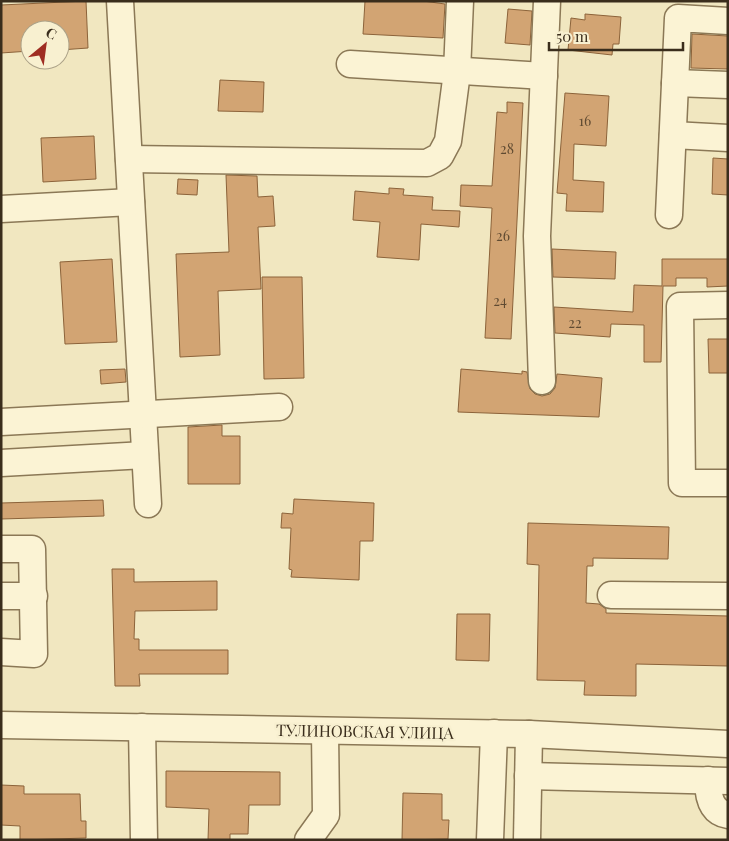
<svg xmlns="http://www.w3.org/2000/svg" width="729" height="841" font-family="'Playfair Display',serif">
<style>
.building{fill:#d2a473;stroke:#8c633a}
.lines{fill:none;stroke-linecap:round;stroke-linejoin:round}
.minor-casing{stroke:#8b7856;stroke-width:29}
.minor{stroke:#fbf3d4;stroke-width:26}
.labels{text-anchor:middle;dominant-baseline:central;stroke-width:5;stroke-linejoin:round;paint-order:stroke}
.number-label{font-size:14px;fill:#604b32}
.street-label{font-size:16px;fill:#3a2d1c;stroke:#f8f0d0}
</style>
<rect width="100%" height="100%" fill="#f1e7c0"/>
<g class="building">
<polygon points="86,1 88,48 60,50 60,30 30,30 30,51 1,53 1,5"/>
<polygon points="365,1 423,1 445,4 443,38 363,34"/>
<polygon points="508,9 532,11 530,45 505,43"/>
<polygon points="585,14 621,17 619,44 613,44 612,55 568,50 571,18 585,20"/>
<polygon points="692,34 728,36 728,69 691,68"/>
<polygon points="220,80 264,82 263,112 218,111"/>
<polygon points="565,93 609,96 606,146 574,144 573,180 604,182 603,212 566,211 567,194 557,193"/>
<polygon points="507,102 523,103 511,339 485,338 492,208 460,206 461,185 492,186 497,112 507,113"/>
<polygon points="94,136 96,179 43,182 41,138"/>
<polygon points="713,158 728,159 728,195 712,194"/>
<polygon points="226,175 257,176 258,197 273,196 275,226 258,227 261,289 218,291 220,355 180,357 176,254 229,252"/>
<polygon points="178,179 198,180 197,195 177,194"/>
<polygon points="389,188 404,189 403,195 433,197 432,210 460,211 459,227 421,224 419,260 377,257 380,222 353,220 355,191 389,194"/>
<polygon points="552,249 616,252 615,279 553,277"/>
<polygon points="112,259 117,342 65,344 60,262"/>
<polygon points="662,259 728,259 728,286 707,287 707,278 676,278 676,286 663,286 661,362 644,362 644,325 611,324 610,337 555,333 554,307 633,312 634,285 662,286"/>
<polygon points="262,277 302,277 304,378 264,379"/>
<polygon points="708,339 728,339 728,373 709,373"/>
<polygon points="125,369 126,382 101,384 100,370"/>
<polygon points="461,369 522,374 522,371 527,372 530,389 535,394 542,396 550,394 555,388 557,374 602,378 599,417 458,412"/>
<polygon points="222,425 222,436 240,436 240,484 188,484 188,427"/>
<polygon points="294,499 374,503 373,541 360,541 359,580 291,577 292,570 289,569 291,528 281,528 282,513 293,514"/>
<polygon points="103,500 104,516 1,519 1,503"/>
<polygon points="528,523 669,527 668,559 593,558 593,566 587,566 586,603 599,604 606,609 606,613 728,616 728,666 636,664 636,696 584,695 585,681 537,680 539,565 527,564"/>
<polygon points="112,569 134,569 134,582 217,581 217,610 135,611 134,639 139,639 139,650 228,650 228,674 139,674 140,686 115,686"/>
<polygon points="457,614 490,614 489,661 456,660"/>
<polygon points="166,771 280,772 280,805 249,805 248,834 230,834 230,840 208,840 209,809 166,807"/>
<polygon points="1,785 24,786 24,794 80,794 81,821 86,821 86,838 20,840 20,826 1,825"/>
<polygon points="403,793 442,794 442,820 449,820 448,839 402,840"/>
</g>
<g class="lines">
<g class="minor-casing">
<g id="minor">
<polyline points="120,1 148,504"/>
<polyline points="350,64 544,76"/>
<polyline points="675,83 728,85"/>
<polyline points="673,135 728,138"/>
<polyline points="129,159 427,163 440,156 448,141 457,72 460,1"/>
<polyline points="1,209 131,202"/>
<polyline points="669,215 678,18 728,21"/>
<polyline points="728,305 680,306 682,483 728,483"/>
<polyline points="542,381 537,236 547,1"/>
<polyline points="1,422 279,407"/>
<polyline points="1,463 145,455"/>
<polyline points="1,549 32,549 34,654 1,652"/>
<polyline points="611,595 728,596"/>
<polyline points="1,596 34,596"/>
<polyline points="1,725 529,734 728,744"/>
<polyline points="142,727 144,840"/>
<polyline points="528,776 728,781"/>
<path d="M708 780C708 795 710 812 728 815"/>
<polyline points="308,840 326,815 325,731"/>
<polyline points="490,840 494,733"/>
<polyline points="527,840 529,734"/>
</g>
</g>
<use href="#minor" class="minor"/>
</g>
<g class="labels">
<g class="number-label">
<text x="585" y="120">16</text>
<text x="507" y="148">28</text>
<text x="503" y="235">26</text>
<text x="500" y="300">24</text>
<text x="575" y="322">22</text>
</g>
<g class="street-label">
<text transform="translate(365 731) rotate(1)">ТУЛИНОВСКАЯ УЛИЦА</text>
</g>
</g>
<rect width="729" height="841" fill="none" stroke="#3a2d1c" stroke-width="5"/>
<g transform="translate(45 45) rotate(29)"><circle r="24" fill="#f8f0d0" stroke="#aca288"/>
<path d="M0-4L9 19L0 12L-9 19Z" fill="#9f2d22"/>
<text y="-8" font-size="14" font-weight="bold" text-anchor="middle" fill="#3a2d1c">С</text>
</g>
<path d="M549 42v8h134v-8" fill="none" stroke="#3a2d1c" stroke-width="2.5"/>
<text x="556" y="42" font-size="15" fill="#3a2d1c" stroke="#f8f0d0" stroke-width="4" paint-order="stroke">50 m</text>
</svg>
